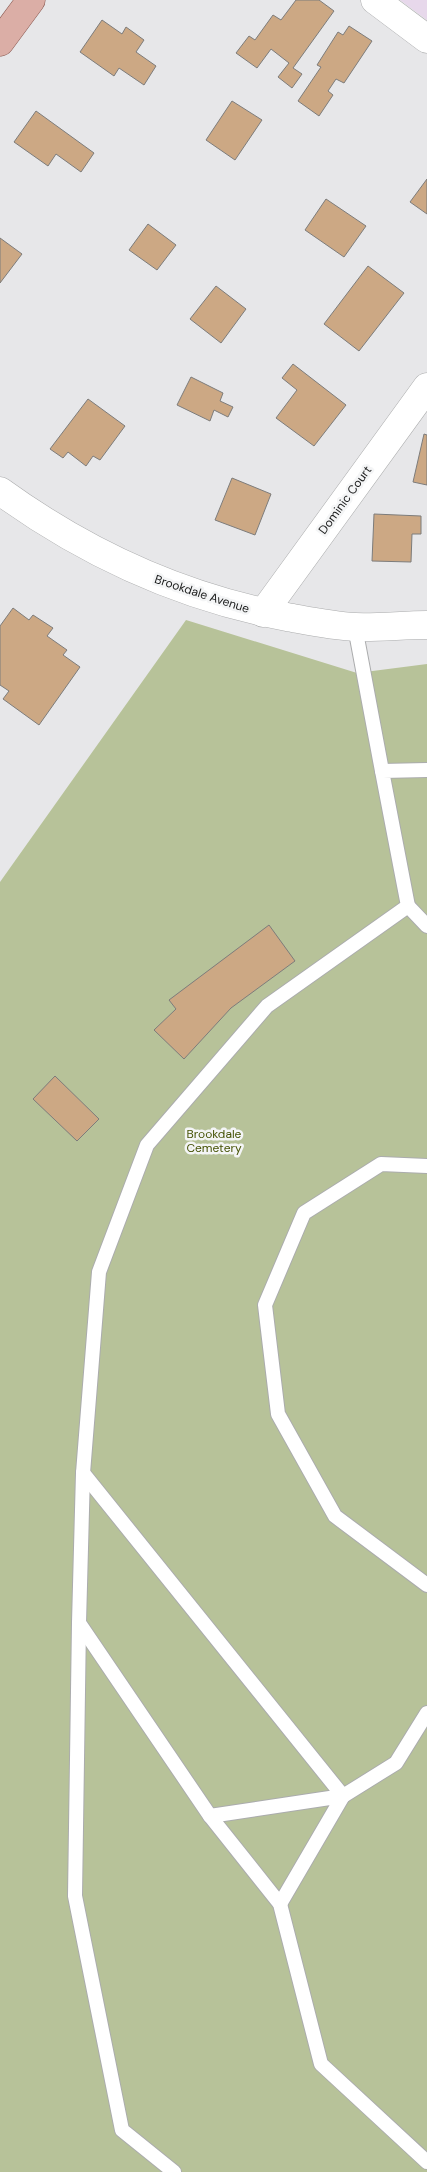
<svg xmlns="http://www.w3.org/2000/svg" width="427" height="2172" font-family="'DM Sans',sans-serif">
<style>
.commercial{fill:#e7d8eb}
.green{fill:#b7c299}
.building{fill:#cca884;stroke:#7d7c7b}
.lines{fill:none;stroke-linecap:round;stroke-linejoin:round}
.service-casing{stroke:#abacad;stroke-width:16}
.minor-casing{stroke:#abacad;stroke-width:29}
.primary-casing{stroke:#88574f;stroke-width:29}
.service{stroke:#fff;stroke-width:14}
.minor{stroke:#fff;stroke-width:28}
.primary{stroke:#dbaea6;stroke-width:28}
.labels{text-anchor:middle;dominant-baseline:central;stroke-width:5;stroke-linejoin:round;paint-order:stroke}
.street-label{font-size:12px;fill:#1a1b1b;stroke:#f4f5f6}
.park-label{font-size:12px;fill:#465306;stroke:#f4f5f6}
</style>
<rect width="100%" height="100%" fill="#e7e7e9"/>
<polygon class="commercial" points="400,0 427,0 427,20"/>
<polygon class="green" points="186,620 357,673 427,664 427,2172 0,2172 0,882"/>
<g class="building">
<polygon points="296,0 319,0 334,11 293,68 302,74 292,88 278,77 289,63 271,49 257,68 236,53 249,36 255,40 273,15 281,20"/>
<polygon points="102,20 122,34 126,27 144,40 136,52 156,66 144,85 119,68 114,76 80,52"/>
<polygon points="349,26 372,41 344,83 336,79 328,91 333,95 319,116 298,101 321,67 317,65 338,32 343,35"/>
<polygon points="232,101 262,120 235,160 206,140"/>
<polygon points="36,111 94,153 81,172 56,154 48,166 14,142"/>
<polygon points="427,179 427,214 410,202"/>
<polygon points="326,199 366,226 344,257 305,230"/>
<polygon points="148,224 176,245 157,270 129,250"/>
<polygon points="0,238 22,254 0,283"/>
<polygon points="368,266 404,293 359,351 324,324"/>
<polygon points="216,286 246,309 221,343 190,319"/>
<polygon points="293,364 346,405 314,446 276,418 297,390 282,378"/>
<polygon points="191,377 223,393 220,401 233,407 228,417 214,410 210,421 177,405"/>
<polygon points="88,399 125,426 100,460 93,456 86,466 68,452 63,458 50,449"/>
<polygon points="424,434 427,435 427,485 413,482"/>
<polygon points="232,478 271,494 255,535 215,520"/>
<polygon points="374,514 421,516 421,534 412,534 411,562 372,561"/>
<polygon points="13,608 29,620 33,615 53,628 47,636 67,650 63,655 80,667 39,725 3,699 9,691 0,685 0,626"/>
<polygon points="269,925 295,961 231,1008 184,1059 154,1030 176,1009 169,1000"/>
<polygon points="55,1076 99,1119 77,1141 33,1099"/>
</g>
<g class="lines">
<g class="service-casing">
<g id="service">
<polyline points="355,627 382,771"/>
<polyline points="427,770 382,771 408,906 267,1006 147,1145 99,1272 83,1473 79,1623 210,1816 280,1904 321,2064 427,2162"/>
<polyline points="408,906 427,926"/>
<polyline points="427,1166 381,1164 304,1213 265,1305 278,1414 335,1516 427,1585"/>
<polyline points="83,1473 343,1796 396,1763 427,1713"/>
<polyline points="79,1623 75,1896 122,2130 174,2172"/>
<polyline points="210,1816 343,1796 280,1904"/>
</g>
</g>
<g class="minor-casing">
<g id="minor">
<polyline points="375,0 427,39"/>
<path d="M0 491C87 554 180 597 287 617 309 621 332 626 355 627 378 628 403 625 427 625"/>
<polyline points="263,613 427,387"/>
</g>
</g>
<g class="primary-casing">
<polyline id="primary" points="0,42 31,0"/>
</g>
<use href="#service" class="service"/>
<use href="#minor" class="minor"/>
<use href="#primary" class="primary"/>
</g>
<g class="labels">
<g class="street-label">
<text transform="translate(345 500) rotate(-54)">Dominic Court</text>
<text transform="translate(202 594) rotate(18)">Brookdale Avenue</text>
</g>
<g class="park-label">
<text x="214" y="1134">Brookdale<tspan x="214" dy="14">Cemetery</tspan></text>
</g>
</g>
</svg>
